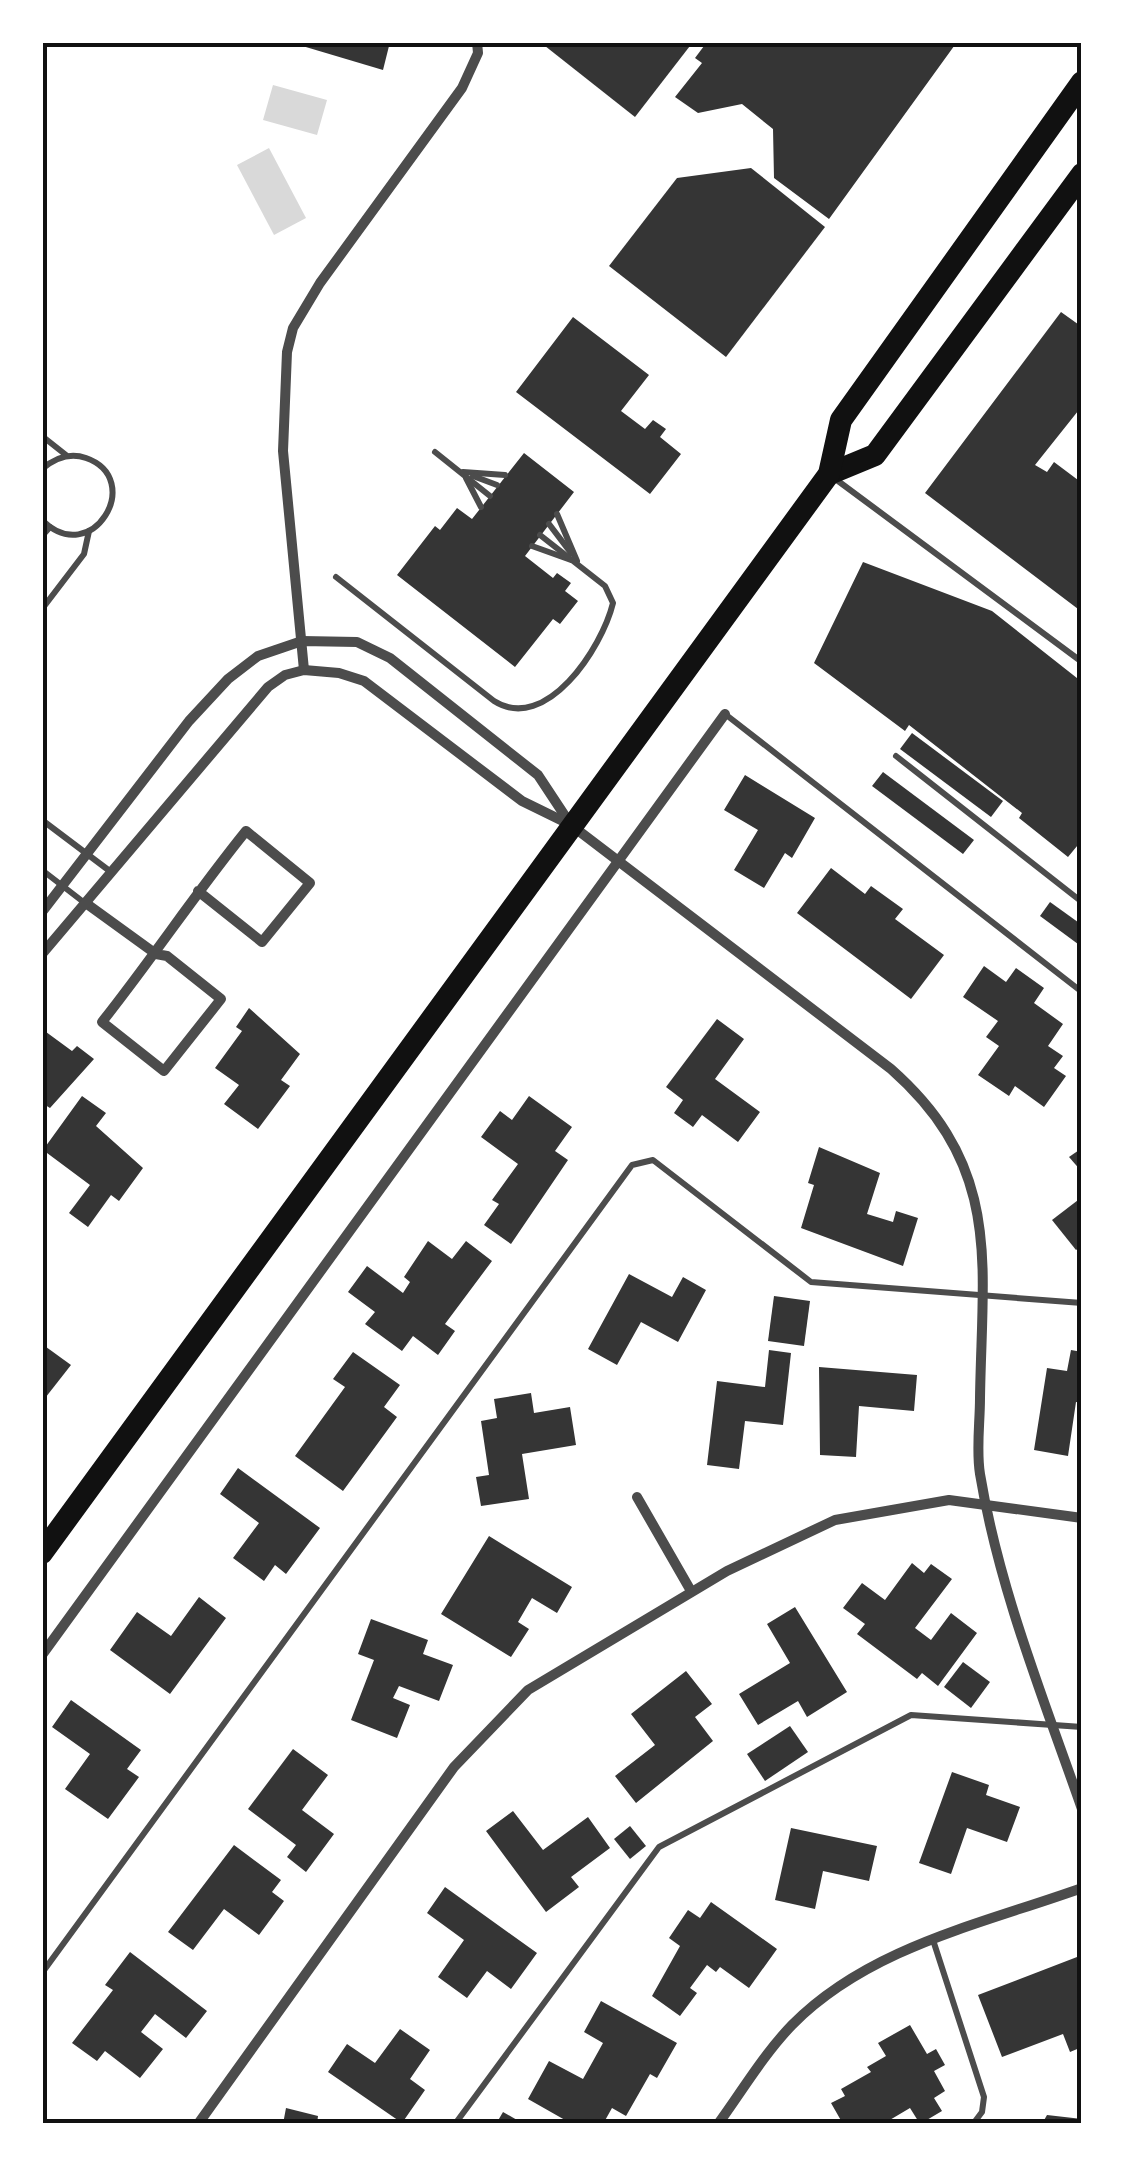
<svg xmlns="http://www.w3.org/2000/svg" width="1124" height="2166" font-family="'Roboto Serif',serif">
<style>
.water{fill:#d9d9d9}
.building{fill:#353535}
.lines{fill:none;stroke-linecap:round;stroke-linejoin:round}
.service{stroke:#4c4c4c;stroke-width:6}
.minor{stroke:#4c4c4c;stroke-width:10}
.primary{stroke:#111;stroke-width:22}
.neatline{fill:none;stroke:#111;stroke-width:4}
</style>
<rect width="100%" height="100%" fill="#fff"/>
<g class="water">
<polygon points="273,85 327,100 317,135 263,120"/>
<polygon points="269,148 306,218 274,235 237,165"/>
</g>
<g class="building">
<polygon points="289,42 390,42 383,70"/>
<polygon points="540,42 693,42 635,117"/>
<polygon points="707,42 957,42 829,219 774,178 773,129 742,104 698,113 675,97 702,63 695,58"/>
<polygon points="751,168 825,227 726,357 609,266 677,178"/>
<polygon points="1061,312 1082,327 1082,406 1035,465 1047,472 1054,462 1082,483 1082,612 925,493"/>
<polygon points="573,317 649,375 621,411 645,429 653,420 666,429 660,437 681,454 650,494 516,392"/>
<polygon points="524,453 574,492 525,556 553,578 557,573 571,583 565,591 578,601 560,624 553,619 515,667 397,575 435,526 440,530 457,508 472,519"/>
<polygon points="863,562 992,611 1082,682 1082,840 1068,857 1019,818 1022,813 909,725 905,731 814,663"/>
<polygon points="912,733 1003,801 991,817 900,749"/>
<polygon points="883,772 974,840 963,854 872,786"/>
<polygon points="745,775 815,818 792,858 785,853 764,888 734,870 758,830 724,810"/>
<polygon points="831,868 865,894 871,886 903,909 895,919 944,955 911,999 797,913"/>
<polygon points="1050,902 1082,925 1082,947 1040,916"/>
<polygon points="984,966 1006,982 1016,968 1044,988 1034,1003 1063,1024 1048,1046 1063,1056 1054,1068 1066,1076 1044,1107 1015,1086 1009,1096 978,1075 999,1046 986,1037 998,1021 963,997"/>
<polygon points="249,1008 300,1054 281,1080 290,1086 258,1129 224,1104 239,1085 215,1068 242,1031 236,1027"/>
<polygon points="717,1019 744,1039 715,1079 760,1112 738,1142 702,1115 693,1127 674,1113 683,1100 666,1087"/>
<polygon points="42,1029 72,1051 77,1046 94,1059 50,1108 42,1103"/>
<polygon points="82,1096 106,1113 96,1126 143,1168 119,1201 111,1195 88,1227 69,1213 90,1185 43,1150"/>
<polygon points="529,1096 572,1127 555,1151 568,1160 511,1244 484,1225 499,1204 492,1200 518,1164 481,1137 500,1111 512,1120"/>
<polygon points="819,1147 880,1173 867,1214 893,1222 896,1211 918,1218 903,1266 801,1228 814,1185 808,1183"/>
<polygon points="1082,1148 1082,1172 1069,1157"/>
<polygon points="1082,1197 1082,1246 1076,1250 1052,1220"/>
<polygon points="428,1241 452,1259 466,1241 492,1261 445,1324 455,1331 438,1355 413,1336 402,1351 365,1324 375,1312 348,1292 367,1266 403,1293 410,1282 404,1277"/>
<polygon points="629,1274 672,1297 683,1277 706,1290 678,1342 641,1322 617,1365 588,1349"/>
<polygon points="774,1296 810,1301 804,1346 768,1341"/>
<polygon points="42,1344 71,1365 42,1402"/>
<polygon points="769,1350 791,1353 783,1425 745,1421 739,1469 707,1465 717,1381 765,1387"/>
<polygon points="1071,1350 1082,1352 1082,1403 1076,1402 1068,1456 1034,1450 1047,1368 1067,1371"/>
<polygon points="353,1352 400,1385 384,1407 397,1417 343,1491 295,1456 345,1387 333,1379"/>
<polygon points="819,1367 917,1375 914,1411 859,1406 856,1457 820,1455"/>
<polygon points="531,1393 534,1413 570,1407 576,1445 522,1454 529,1499 481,1506 476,1477 489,1475 481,1421 497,1418 494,1399"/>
<polygon points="238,1468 320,1528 286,1574 275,1565 264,1581 233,1558 259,1523 220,1494"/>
<polygon points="489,1536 572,1587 557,1613 532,1598 518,1622 529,1629 511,1657 441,1614"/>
<polygon points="912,1563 924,1573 931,1564 952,1579 915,1628 931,1640 951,1613 977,1633 938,1686 922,1673 917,1679 857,1634 865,1624 843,1608 862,1583 885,1600"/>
<polygon points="199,1597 226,1618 170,1694 110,1650 137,1612 171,1636"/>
<polygon points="795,1607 847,1692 807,1717 798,1701 758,1725 739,1694 790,1663 767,1624"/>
<polygon points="371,1619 428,1640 423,1654 453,1665 439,1701 399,1686 393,1698 410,1705 397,1738 351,1720 374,1660 358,1654"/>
<polygon points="963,1662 990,1682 971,1708 944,1687"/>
<polygon points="686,1671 712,1704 695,1717 713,1741 636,1803 615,1776 655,1745 631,1714"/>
<polygon points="71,1700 141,1750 127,1769 139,1777 108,1819 65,1789 90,1754 52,1727"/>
<polygon points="790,1726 808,1752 765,1781 747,1754"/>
<polygon points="293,1749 328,1775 302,1810 334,1834 306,1872 287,1857 296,1845 248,1809"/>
<polygon points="952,1772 989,1785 986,1795 1020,1807 1007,1842 967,1828 951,1874 919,1863"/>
<polygon points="513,1811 543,1850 588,1817 610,1848 571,1877 579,1887 546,1912 486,1831"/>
<polygon points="630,1826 646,1846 630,1859 614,1839"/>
<polygon points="791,1828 877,1846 869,1881 823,1871 815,1909 775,1900"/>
<polygon points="234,1845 281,1880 272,1892 284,1901 259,1935 224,1909 193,1950 168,1932"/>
<polygon points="445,1887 537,1953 511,1989 487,1971 467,1998 438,1977 464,1940 427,1913"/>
<polygon points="711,1902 777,1949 749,1988 720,1967 716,1972 707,1965 690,1988 697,1993 680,2016 652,1996 680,1946 669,1938 688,1910 700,1918"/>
<polygon points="130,1952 207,2011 186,2038 155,2014 141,2032 163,2049 140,2078 105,2051 97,2061 72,2043 113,1990 105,1985"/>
<polygon points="1077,1957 1082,1968 1082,2047 1070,2052 1063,2034 1002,2057 978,1995"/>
<polygon points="601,2001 677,2043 657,2078 650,2074 626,2116 612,2108 603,2124 572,2124 528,2099 549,2061 583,2079 603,2043 584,2032"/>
<polygon points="910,2025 927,2054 936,2049 945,2065 934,2071 945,2091 934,2098 942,2111 920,2124 910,2108 883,2124 856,2124 853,2119 843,2124 831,2103 845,2096 841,2089 871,2072 867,2067 886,2056 878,2043"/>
<polygon points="400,2029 430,2050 410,2079 425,2090 402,2123 328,2072 347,2044 375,2063"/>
<polygon points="286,2108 318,2116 317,2124 283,2124"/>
<polygon points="503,2112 524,2124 496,2124"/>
<polygon points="1047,2115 1082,2119 1082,2124 1042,2124"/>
</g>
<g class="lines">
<g class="service">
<polyline points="42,436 66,455"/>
<polyline points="435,452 490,496"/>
<path d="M42 469C55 458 69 452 86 458 146 479 92 570 42 520"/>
<polyline points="463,472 505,475"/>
<polyline points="473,476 497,485"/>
<polyline points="466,478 481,507"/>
<polyline points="834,478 1082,662"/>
<polyline points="557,514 577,561"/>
<polyline points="549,524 571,553"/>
<polyline points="42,536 50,527"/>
<polyline points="532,546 571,560"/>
<path d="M336 577 494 701C546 734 602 648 613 603L605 586 540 535"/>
<polyline points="42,609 84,554 89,531"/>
<polyline points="725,714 1082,992"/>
<polyline points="896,756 1082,902"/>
<polyline points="42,820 111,872"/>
<polyline points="42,870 86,904"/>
<polyline points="933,1940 984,2097 982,2112 973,2124"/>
<polyline points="42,1973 632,1165 653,1160 811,1282 1082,1303"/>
<polyline points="455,2124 659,1847 911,1715 1082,1727"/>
</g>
<g class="minor">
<polyline points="304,670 283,451 287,352 293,328 320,283 462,88 478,53 477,42"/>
<path d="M87 904 156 954 167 956 221 999 164 1071 102 1022C152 959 195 894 246 831L310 883 262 942 198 891"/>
<polyline points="42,912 189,721 228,679 258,656 302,641 357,642 390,658 538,775 571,825"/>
<path d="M42 954 268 687 285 675 304 670 339 673 364 681 522 801 571 825 891 1069C1003 1168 982 1263 980 1398 980 1423 976 1450 980 1474 999 1589 1044 1700 1082 1809"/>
<polyline points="637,1497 691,1591"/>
<polyline points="42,1655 725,714"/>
<polyline points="198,2124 454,1767 528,1690 727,1571 835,1520 949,1500 1082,1518"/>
<path d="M718 2124C742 2091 764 2054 792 2025 869 1947 982 1924 1082 1888"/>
</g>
<g class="primary">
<polyline points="829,474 875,455 1082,174"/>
<polyline points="42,1553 829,474 841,420 1082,82"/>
</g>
</g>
<rect width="1124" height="2166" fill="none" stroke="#ffffff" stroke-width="90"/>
<rect x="45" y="45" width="1034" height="2076" class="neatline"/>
</svg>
